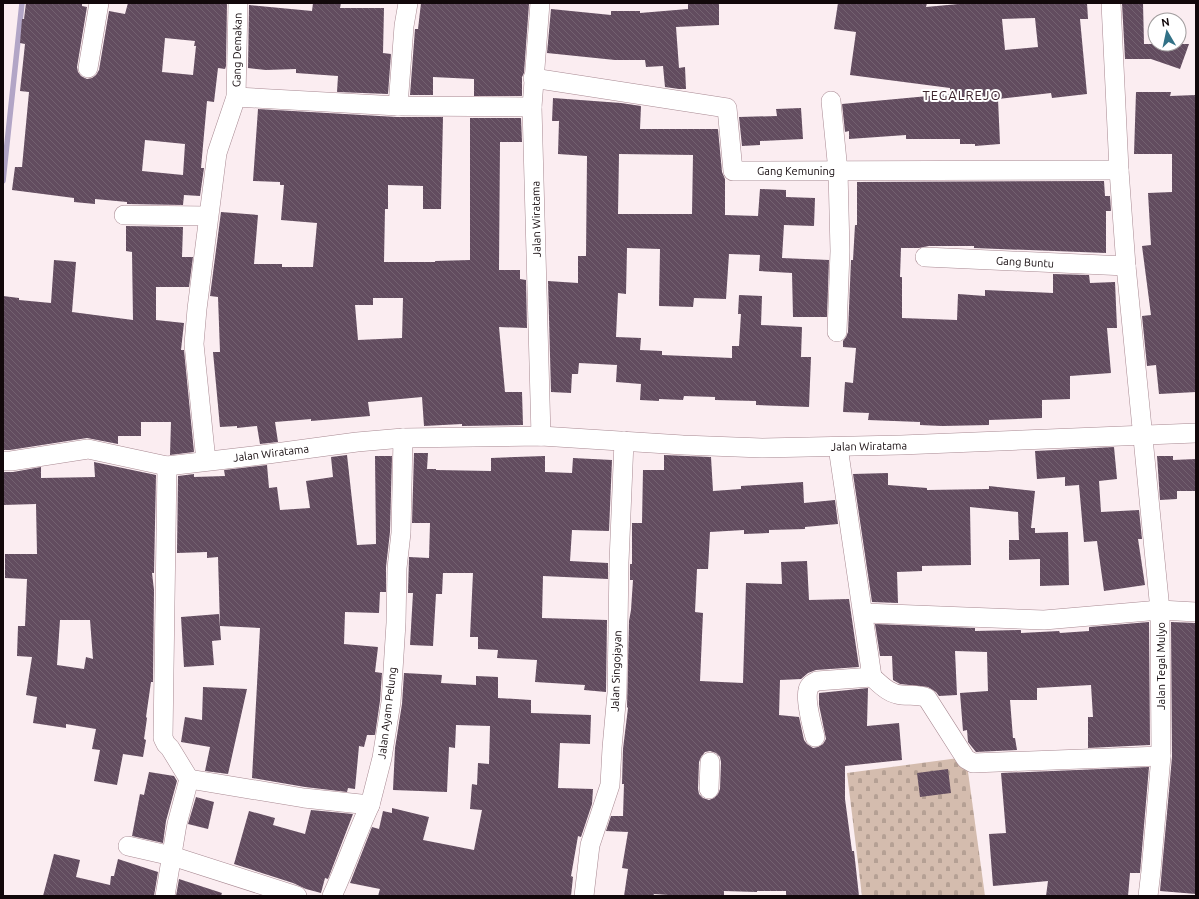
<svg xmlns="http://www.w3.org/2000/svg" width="1199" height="899" font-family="Ubuntu,sans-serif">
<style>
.cemetery{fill:url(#cemetery-stones)}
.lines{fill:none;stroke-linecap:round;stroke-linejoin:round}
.stream{stroke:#b2a5c6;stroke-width:5.5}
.building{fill:url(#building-back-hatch);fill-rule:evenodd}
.minor-casing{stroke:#a88992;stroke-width:20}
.minor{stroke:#fff;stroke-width:19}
.labels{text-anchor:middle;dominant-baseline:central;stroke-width:4;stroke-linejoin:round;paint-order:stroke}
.street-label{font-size:11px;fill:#12080b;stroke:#fff}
.quarter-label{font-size:13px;letter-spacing:1px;fill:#3f262e;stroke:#fff}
</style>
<defs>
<pattern id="cemetery-stones" width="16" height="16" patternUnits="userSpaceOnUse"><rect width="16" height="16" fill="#d4bcae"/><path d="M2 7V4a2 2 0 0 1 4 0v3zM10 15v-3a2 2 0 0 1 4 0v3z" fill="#b5a094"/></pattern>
<pattern id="building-back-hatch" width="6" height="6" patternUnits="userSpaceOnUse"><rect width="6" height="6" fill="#624c5f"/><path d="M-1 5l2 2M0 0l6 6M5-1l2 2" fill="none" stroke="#736170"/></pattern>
</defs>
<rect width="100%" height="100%" fill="#fbedf1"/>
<polygon class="cemetery" points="966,757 985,896 862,896 847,773"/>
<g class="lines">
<polyline class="stream" points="3,181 22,3"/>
</g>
<g class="building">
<path d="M26 3H82V6L87 7 77 67 78 72 81 76 87 79 92 78 96 75 99 70 109 11 125 14 128 3H227L226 66 225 69 218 68 214 102 207 101 201 168H204L200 196 184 195 183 205 127 204V202L95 199V204L74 202V198L12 190 15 167H22L29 92 20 91 25 44 20 43 22 19H24ZM165 38 195 41 194 46H196L193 75 162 72ZM145 140 185 144 183 175 142 171Z"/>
<polygon points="313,3 341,3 340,8 384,8 383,53 391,54 388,94 337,92 338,76 296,73 296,69 266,70 248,68 249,5 312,11"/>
<polygon points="421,3 529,4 524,73 522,77 522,96 474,96 474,79 433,77 433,95 410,95 415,29 418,29"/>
<polygon points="688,3 719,3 719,25 676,27 679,68 685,67 686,89 679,89 665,87 663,66 646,67 645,60 615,60 547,53 551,9 611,15 611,11 640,11 640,13 688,9"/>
<path d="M838 3H927L926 7 969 3H1087L1088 19H1080L1087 94 1052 98 1051 93 998 99 1000 144 975 146V144H960V139H906V135L849 139V131L845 132 842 104 950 94V88L850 75 856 32 834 29ZM1035 18 1038 47 1005 50 1002 19Z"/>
<polygon points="1122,3 1143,3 1144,44 1189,44 1180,69 1151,59 1125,59"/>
<polygon points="1136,92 1171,92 1170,96 1196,95 1196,392 1159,394 1156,365 1147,366 1142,316 1151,315 1142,246 1151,245 1148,193 1172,192 1172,154 1134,154"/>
<path d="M553 98 621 103 641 106 640 129H718L722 172 725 179V215L758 216 760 189 786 190V197L815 198 814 226 784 225 782 258 829 260 827 317H793L792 273 759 271 760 255 729 254 726 299 694 298 693 307 659 306 660 249 627 248 626 294 618 293 616 337 641 338 640 350 662 351V355L732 358V346H739L741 314H738L739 295 762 296 761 325 802 327 801 357H811L809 407 756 405V401L715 400V397L684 396 683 400 659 399V401L640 400 641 384 616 382 617 365 579 363 578 374H572L571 393 551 392 548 281 578 283V256H586L587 156 558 154 559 121H552ZM619 154 693 155 692 214H618Z"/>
<polygon points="801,108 803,139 760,141 760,145 742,146 739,117 777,116 776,109"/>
<path d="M258 109 397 117H443L441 209H423V186L388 185V209H385L384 262H435V261L470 260V118H521L522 142H500L499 270H520V279L526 280 527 328 499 327 505 392H522L523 425 462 426V424L424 426 422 397 368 402 370 416 311 421V419L275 422 278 442 260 444 257 426 237 428V426L220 427 213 352H220L218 297 210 296 221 212 258 215 254 264H282V267H313L317 223 281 220 284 185H280V182L253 181ZM373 298H403L402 338 358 340 355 305H373Z"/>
<polygon points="1104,181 1105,196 1110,196 1111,211 1106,211 1106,253 974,248 974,246 929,246 919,248 901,248 900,277 902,277 902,318 957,320 958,294 985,296 985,290 1053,293 1053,274 1089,275 1090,283 1115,282 1117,328 1107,328 1111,373 1070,376 1070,399 1042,400 1042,418 989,420 989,425 942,426 920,425 920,422 868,420 869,413 843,412 845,382 853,383 856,348 843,347 843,341 846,337 848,332 851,260 853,260 855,225 857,225 857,182"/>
<polygon points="126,226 183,227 182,257 193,257 189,287 156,287 156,320 184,323 181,350 184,350 194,452 170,455 171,422 141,422 141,436 118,436 118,444 87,438 10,450 3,450 3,296 19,298 19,300 51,303 54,260 76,262 72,312 133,320 132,252 126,251"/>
<polygon points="1114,447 1117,479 1099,481 1101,512 1139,510 1142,539 1138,539 1145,585 1104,591 1097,541 1084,542 1079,485 1065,486 1065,477 1037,479 1035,451"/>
<polygon points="414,453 428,453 427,469 436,469 436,470 491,471 491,458 545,456 545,472 572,473 573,458 612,460 609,531 572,530 570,561 608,563 608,579 543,576 542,618 607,620 606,692 584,690 585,685 535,682 537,660 497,658 498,650 478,649 478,637 470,637 473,573 443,573 442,594 436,594 433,646 410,645 413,593 408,593 409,557 429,558 430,523 412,523"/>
<polygon points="347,455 357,545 376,544 375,456 392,456 390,532 386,567 386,592 380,592 379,613 345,612 344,644 378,647 375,672 382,673 380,701 375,735 367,735 364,747 359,746 355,789 348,788 347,792 305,787 252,778 260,628 220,626 218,557 207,558 207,552 177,553 178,476 194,474 194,477 225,476 224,470 267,465 269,488 277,487 280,510 310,508 306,481 333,477 331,457"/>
<path d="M664 455 711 457 713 491 741 489V486L803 482 804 503 835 500 838 524 805 527V529L769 530V533L744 534V530L710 532 708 569H697L695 612 703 613 700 681 743 683 746 583 782 584 781 562 807 561 809 600 849 599 859 667 816 670 808 673 801 679 780 680 779 715 799 717 804 740 807 744 813 748 818 747 823 744 826 739 819 705V693L868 688 867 726 899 723 902 760 845 766V799L852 851H854L859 896H786V891H757V892L724 891V896L696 895V896H683L654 894 653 896H624L628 869 622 868 628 832 606 831 611 816H623L624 784H622L623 749 628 708 627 707 629 621 631 610 633 580H630V564H632V523H642L643 470H664ZM710 751 716 753 720 757 721 762 720 789 718 794 714 798 709 800 703 798 699 794 698 789 699 762 701 757 705 752Z"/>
<polygon points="1157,456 1173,456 1173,460 1196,459 1196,491 1177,491 1177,499 1160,500"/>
<path d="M94 462 156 475 154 573H152L154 590 153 682H151L146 717 147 718 144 739 146 740 143 757 123 754 117 785 94 781 100 750 92 749 96 729 66 724V728L33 723 37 697 26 695 32 657 17 656 18 626H25L27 579 5 578V554H37L36 504 3 505V472H13L41 467V478L95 477ZM60 620H90L93 659 86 657 84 669 57 665Z"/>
<polygon points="888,473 888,485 927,488 927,490 989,489 989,486 1035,491 1031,528 1035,528 1035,533 1068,532 1069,585 1040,586 1040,559 1009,560 1009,540 1019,540 1018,512 970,507 971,565 922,566 922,571 897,572 898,603 872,602 853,474"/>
<polygon points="219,614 221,640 212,641 214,665 184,667 181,617"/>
<polygon points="1149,622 1150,745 1088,748 1088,717 1093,717 1091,685 1037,688 1037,700 1010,700 1013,738 1015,738 1017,750 976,752 968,742 967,730 963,731 960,693 988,691 987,652 955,651 957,695 939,696 936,692 928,687 900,684 893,680 892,656 880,656 875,624 975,628 975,631 1021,630 1021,633 1059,631 1060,633 1089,631 1089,627"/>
<polygon points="1171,622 1196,623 1196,894 1160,891 1172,757"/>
<polygon points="404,673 442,675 441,683 476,685 476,676 498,677 498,698 531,700 531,713 591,715 590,744 560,743 558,788 593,789 592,804 581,837 578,836 571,876 573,877 571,896 378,896 380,889 350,883 372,827 379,829 383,811 392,813 392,808 429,817 423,840 474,850 482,810 470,809 472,784 477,785 478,763 489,764 490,726 456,725 455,748 449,747 447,792 393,790 395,748 402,704"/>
<polygon points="203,687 247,689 228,774 205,771 210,747 181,742 185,717 202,720"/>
<polygon points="1149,767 1140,873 1130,873 1128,896 1046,896 1048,881 993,886 989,834 1006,833 1001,773"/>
<polygon points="948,769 951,793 920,797 917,773"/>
<polygon points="149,772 174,776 177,781 166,821 163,843 132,836 140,794 144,795"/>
<polygon points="196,797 214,802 208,829 188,824"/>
<polygon points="311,810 353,814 328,879 325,878 321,893 306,889 293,883 234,864 249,811 275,818 273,825 305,834"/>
<polygon points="54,854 80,860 76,877 110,885 111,876 114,876 118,859 158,872 154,896 43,896"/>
<polygon points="179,879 222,893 221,896 176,896"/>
</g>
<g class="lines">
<g class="minor-casing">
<g id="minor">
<polyline points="540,3 532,107 541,436"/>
<polyline points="1111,3 1119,170 1126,266 1160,610 1161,756 1151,871 1148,896"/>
<polyline points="88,68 99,3"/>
<polyline points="533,78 727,108 733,171 1119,170"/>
<polyline points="236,97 398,106 532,107"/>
<polyline points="831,101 838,171 840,251 837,332"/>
<polyline points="398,106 404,26 408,3"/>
<polyline points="124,215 208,216"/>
<polyline points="925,257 1126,266"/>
<polyline points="3,461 11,461 88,449 167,466 253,456 357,442 403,438 541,436 683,445 762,448 901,445 1196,433"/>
<polyline points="206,461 194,344 197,309 217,153 236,97 238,3"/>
<polyline points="864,613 1044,620 1160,610 1196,612"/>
<path d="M872 677C881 685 889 694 902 695 910 696 919 694 927 698L966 759 973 763 1161 756"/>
<path d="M815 737C812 726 805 701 808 690 809 685 813 683 817 681L872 677 838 447"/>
<polyline points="189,779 304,798 370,805 382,758 391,702 396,623 397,568 401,533 403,438"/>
<polyline points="709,789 710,762"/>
<polyline points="128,846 172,856 297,896"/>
<polyline points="165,896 177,824 189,779 170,748 166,744 163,738 167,466"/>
<path d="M332 896C346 866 356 835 370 805"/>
<polyline points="584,896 590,845 610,785 612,748 617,693 619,562 624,441"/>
</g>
</g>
<use href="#minor" class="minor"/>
</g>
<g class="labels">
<g class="street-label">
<text transform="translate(237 50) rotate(-89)">Gang Demakan</text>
<text x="796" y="171">Gang Kemuning</text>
<text transform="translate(536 219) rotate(-91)">Jalan Wiratama</text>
<text transform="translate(1025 262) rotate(3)">Gang Buntu</text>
<text transform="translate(869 446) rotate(-1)">Jalan Wiratama</text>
<text transform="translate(271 453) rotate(-7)">Jalan Wiratama</text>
<text transform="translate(1161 666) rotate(-90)">Jalan Tegal Mulyo</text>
<text transform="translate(616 671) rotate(-88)">Jalan Singojayan</text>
<text transform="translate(387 713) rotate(-83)">Jalan Ayam Pelung</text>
</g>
<g class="quarter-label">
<text x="962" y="95">TEGALREJO</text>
</g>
</g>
<rect width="1199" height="899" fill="none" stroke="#12080b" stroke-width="8"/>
<g transform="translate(1167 32) rotate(351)"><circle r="19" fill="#ffffff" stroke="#a09c9d"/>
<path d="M0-3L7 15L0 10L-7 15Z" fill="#327186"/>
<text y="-6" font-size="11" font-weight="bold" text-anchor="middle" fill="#12080b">N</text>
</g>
</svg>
